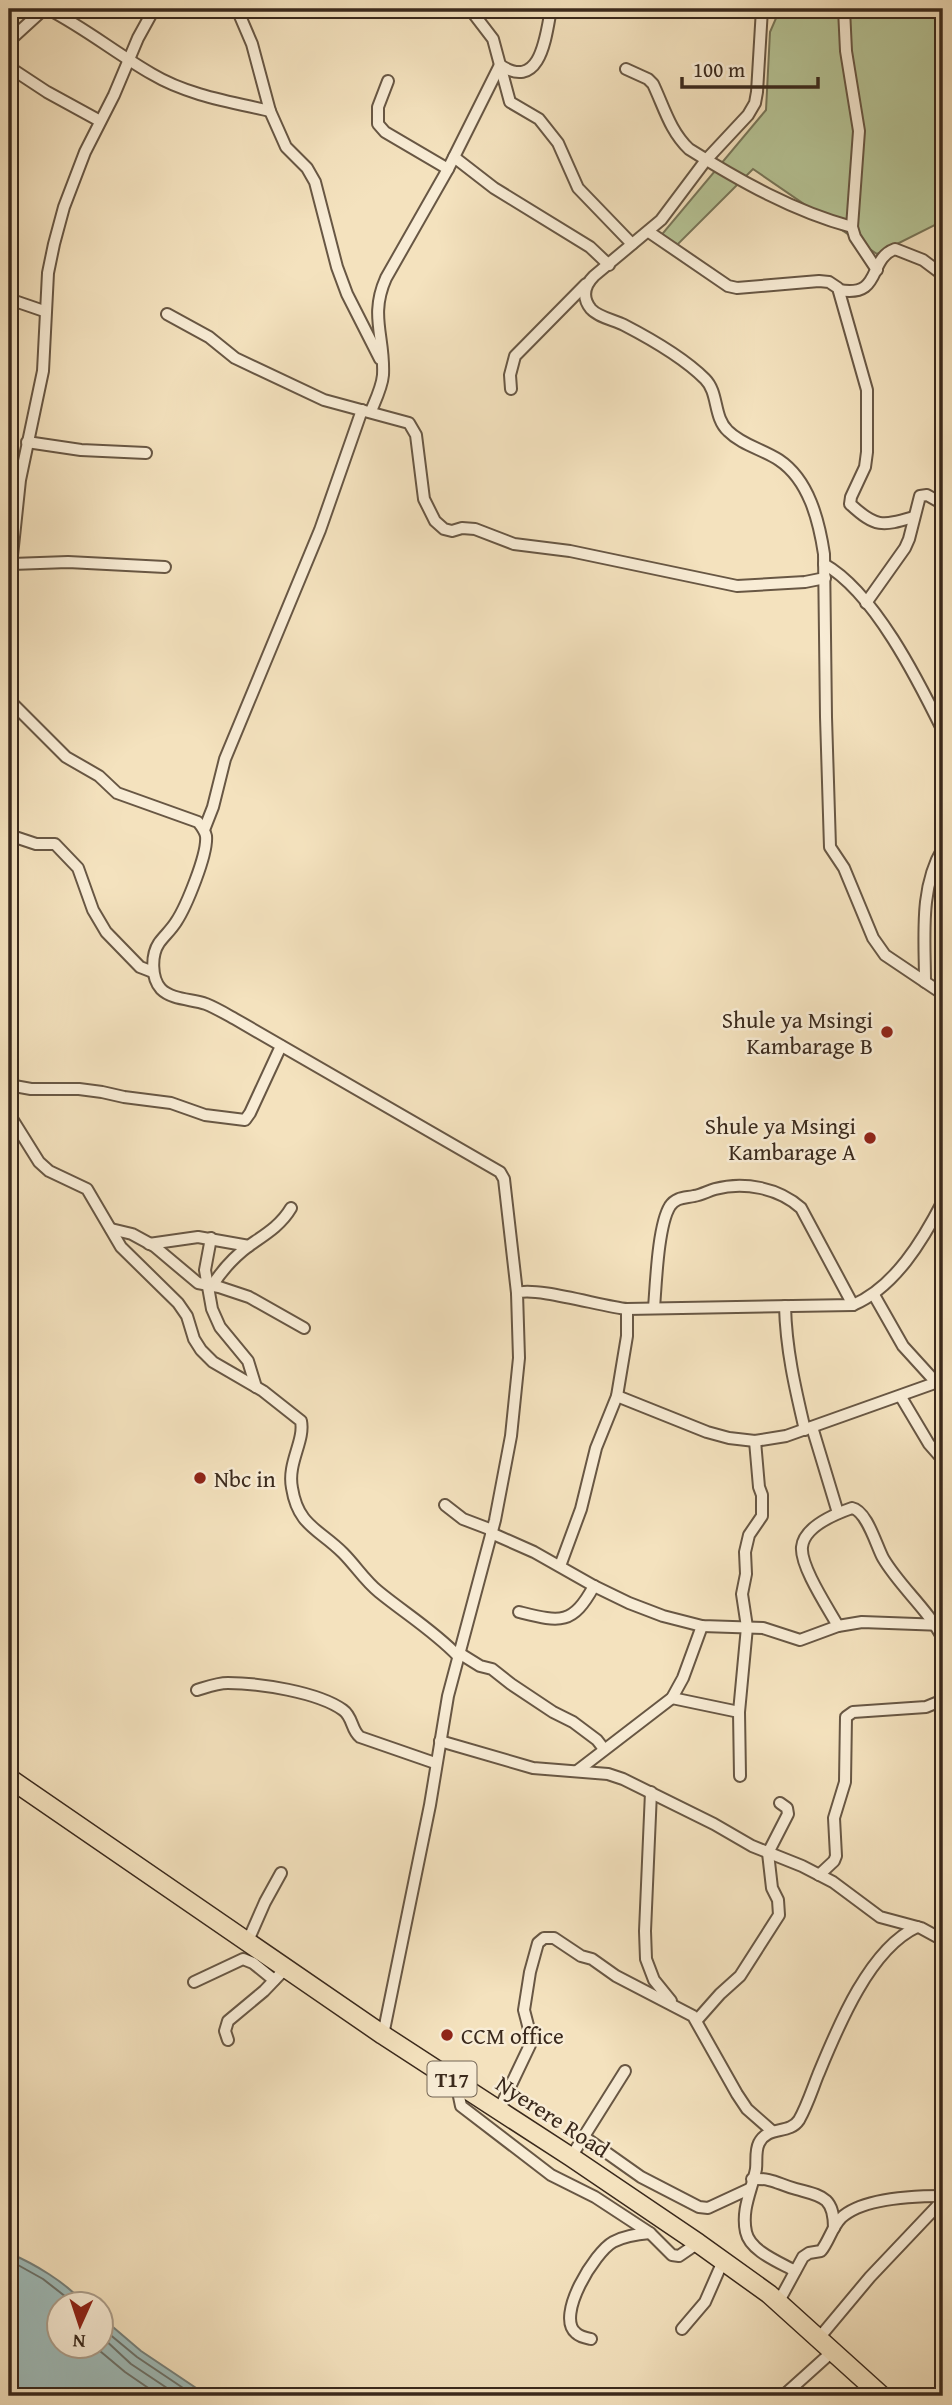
<svg xmlns="http://www.w3.org/2000/svg" width="952" height="2405" font-family="'Gentium Book Plus',serif">
<style>
.green{fill:#b6c496;stroke:#787659;stroke-width:2}
.water{fill:#9fbcba;stroke:#77817b;stroke-width:2}
.lines{fill:none;stroke-linecap:round;stroke-linejoin:round}
.shore{stroke:#6c726b;stroke-width:2}
.street-casing{stroke:#685744;stroke-width:14}
.primary-casing{stroke:#3a291c;stroke-width:21}
.street{stroke:#f8ecd5;stroke-width:10}
.primary{stroke:#f4e2be;stroke-width:18}
.poi-dot{fill:#8f2418;stroke:#f8ecd5;stroke-width:2.5}
.labels{text-anchor:middle;dominant-baseline:central;stroke-width:5;stroke-linejoin:round;paint-order:stroke}
.shield{fill:#f8ecd5;stroke:#736454;stroke-width:2}
.shield-label{font-size:21px;font-weight:bold;fill:#3a291c}
.poi-label{font-size:23px;fill:#3a291c;stroke:#f8ecd5;text-anchor:end}
.street-label{font-size:23px;fill:#3a291c;stroke:#f8ecd5}
</style>
<rect width="100%" height="100%" fill="#f4e2be"/>
<filter id="stains"><feTurbulence type="fractalNoise" baseFrequency=".00286" numOctaves="4"/><feColorMatrix values="0 0 0 0 .2 0 0 0 0 .09 0 0 0 0 .02 0 0 0 .5 -.17"/></filter>
<radialGradient id="worn" r=".72"><stop offset=".6" stop-color="#630" stop-opacity="0"/><stop offset="1" stop-color="#630" stop-opacity=".3"/></radialGradient>
<polygon class="green" points="780,9 943,9 943,221 877,254 753,169 672,250 658,239 766,110 770,32"/>
<path class="water" d="M9 2253C35 2264 65 2282 84 2303L60 2304V2346H102V2321L107 2322 141 2351 208 2396H9Z"/>
<g class="lines">
<g class="shore">
<polyline points="9,2260 43,2279 75,2304"/>
<polyline points="102,2328 137,2357 195,2396"/>
<polyline points="102,2337 131,2364 179,2396"/>
<polyline points="94,2346 125,2372 160,2396"/>
</g>
<g class="street-casing">
<g id="street">
<path d="M48 9C85 28 117 54 152 74 187 95 231 102 270 111"/>
<polyline points="237,9 252,44 270,111 286,147 307,168 315,182 337,267 347,294 380,359"/>
<polyline points="470,9 493,39 510,102 539,119 558,143 578,188 632,244"/>
<path d="M762 9 757 92 755 103 748 115 706 160 661 220 594 276C585 285 581 297 591 309 598 317 614 320 624 325 651 339 683 357 705 379 719 393 713 417 728 431 742 445 762 449 779 460 809 480 819 521 824 554L826 717 830 847 844 868 873 938 885 955 943 994"/>
<polyline points="844,9 846,51 859,131 852,227 855,237 877,270"/>
<polyline points="9,41 44,9"/>
<polyline points="9,67 47,92 100,121"/>
<path d="M626 69 648 79 653 84C664 107 670 131 689 149 740 181 793 211 852 227"/>
<polyline points="388,81 378,107 378,124 385,132 448,169"/>
<polyline points="454,157 494,188 590,247 609,265"/>
<path d="M649 232 728 286 737 288 819 281 829 282 838 288 867 390V452L865 467 851 497 850 504C876 528 882 526 914 517"/>
<path d="M839 290C883 298 867 259 895 249L923 260 943 275"/>
<polyline points="9,299 44,311"/>
<polyline points="167,314 209,337 235,358 324,400 409,423 416,435 424,499 435,521 444,529 452,531 462,528 475,529 514,544 570,551 737,586 805,582 825,578"/>
<polyline points="511,389 510,375 515,356 586,284"/>
<path d="M371 411C376 399 382 387 383 375 385 337 369 316 386 278L448 169 500 65C541 92 546 35 551 9"/>
<polyline points="27,442 81,450 146,453"/>
<polyline points="12,564 68,562 165,567"/>
<path d="M824 564C874 592 918 680 943 731"/>
<polyline points="9,584 20,480 43,371 48,273 54,244 64,207 85,152 114,95 138,38 154,9"/>
<polyline points="866,603 905,548 909,539 920,496 927,495 943,504"/>
<path d="M9 700 66 757 99 776 117 793 198 822C202 827 205 831 206 836 208 854 186 907 176 922 171 930 164 936 159 943 151 955 151 978 161 989 172 1000 192 999 206 1004 216 1008 226 1014 235 1019L500 1172 504 1179 517 1293"/>
<polyline points="204,830 213,807 225,759 320,530 362,410"/>
<polyline points="9,835 36,844 55,844 78,868 93,910 106,932 140,967 153,972"/>
<path d="M925 982C925 937 919 888 943 848"/>
<polyline points="9,1085 31,1089 79,1089 102,1092 124,1097 171,1103 205,1115 245,1120 250,1113 281,1046"/>
<path d="M9 1114 39 1162 49 1171 87 1189 121 1247 178 1303 187 1316 194 1339 201 1350 213 1362 263 1391 301 1421C305 1441 287 1463 292 1488 298 1526 319 1529 343 1553 356 1566 365 1581 379 1592 406 1614 434 1631 458 1656"/>
<polyline points="111,1229 132,1234 154,1246 198,1283 219,1287 249,1297 304,1328"/>
<polyline points="211,1238 205,1270 212,1309 220,1327 248,1361 256,1387"/>
<polyline points="149,1244 198,1237 249,1246"/>
<path d="M212 1286C222 1270 235 1256 250 1245 266 1234 281 1225 291 1208"/>
<polyline points="874,1295 903,1346 943,1390"/>
<path d="M785 1306C786 1349 795 1388 805 1430"/>
<path d="M654 1308C656 1283 658 1225 670 1206 676 1197 685 1198 694 1196 701 1195 708 1191 715 1189 744 1181 779 1188 801 1208L853 1305"/>
<polyline points="617,1396 707,1432 729,1438 755,1441 786,1436 935,1383"/>
<polyline points="901,1397 929,1444 943,1460"/>
<polyline points="812,1427 838,1513"/>
<polyline points="445,1505 463,1519 492,1530"/>
<polyline points="491,1533 534,1552 594,1586 629,1603 663,1616 702,1626 763,1628 800,1640 838,1626 862,1622 943,1625"/>
<polyline points="560,1566 581,1509 596,1448 617,1396 627,1336 627,1309"/>
<path d="M519 1612C560 1622 572 1626 594 1586"/>
<path d="M838 1626C828 1608 800 1566 802 1547 804 1527 835 1514 852 1508 867 1511 876 1545 883 1558 900 1587 928 1609 943 1639"/>
<polyline points="459,1653 480,1666 492,1669 511,1684 553,1712 573,1722 597,1740 604,1749"/>
<path d="M197 1690C207 1687 217 1683 228 1683 259 1683 318 1692 343 1710 353 1717 351 1730 360 1737L435 1763"/>
<polyline points="672,1698 739,1712"/>
<polyline points="440,1741 533,1768 608,1774 623,1779 714,1824 752,1846 802,1866 833,1882 880,1917 921,1928 943,1940"/>
<polyline points="577,1771 672,1698 683,1678 702,1626"/>
<polyline points="740,1776 739,1712 747,1627 742,1594 746,1574 745,1552 749,1535 762,1516 762,1495 759,1487 755,1441"/>
<polyline points="651,1792 645,1931 646,1959 654,1980 671,2001"/>
<polyline points="819,1875 834,1861 836,1856 834,1818 845,1782 846,1717 853,1712 926,1707 943,1700"/>
<polyline points="247,1943 265,1902 281,1873"/>
<polyline points="194,1982 243,1959 253,1963 274,1980"/>
<polyline points="697,2020 720,1994 740,1976 779,1915 778,1900 772,1888 768,1853 788,1814 787,1808 780,1803"/>
<path d="M383 2035 430 1805 448 1696 495 1520 511 1436 519 1358 517 1293C534 1286 604 1307 627 1309L853 1305C895 1287 923 1240 943 1201"/>
<polyline points="228,2040 225,2031 228,2021 264,1991 285,1969"/>
<polyline points="456,2082 461,2106 551,2175 595,2197 650,2233 672,2255 679,2256 698,2243"/>
<polyline points="499,2110 530,2045 531,2037 524,2010 530,1972 538,1943 544,1938 554,1938 581,1956 592,1959 616,1976 693,2016 737,2094 747,2109 772,2131"/>
<polyline points="583,2136 641,2177 699,2207 708,2208 749,2189"/>
<polyline points="571,2157 625,2071"/>
<path d="M752 2179C774 2178 777 2184 796 2189 821 2196 834 2196 834 2228"/>
<path d="M795 2271C779 2262 750 2251 746 2232 741 2209 752 2190 756 2169 757 2160 755 2151 759 2143 768 2125 789 2135 799 2120 807 2106 812 2090 818 2075 837 2029 869 1949 917 1927"/>
<path d="M778 2303 803 2257 809 2253 821 2251C829 2241 832 2227 841 2218 862 2198 915 2196 943 2196"/>
<polyline points="682,2329 705,2302 723,2261"/>
<polyline points="819,2338 870,2277 943,2200"/>
<path d="M591 2339C586 2338 580 2337 576 2333 555 2316 595 2252 613 2242 624 2236 637 2234 650 2233"/>
<polyline points="783,2396 833,2351"/>
</g>
</g>
<g class="primary-casing">
<polyline id="primary" points="9,1778 383,2035 571,2157 698,2243 769,2294 882,2396"/>
</g>
<use href="#street" class="street"/>
<use href="#primary" class="primary"/>
</g>
<g class="poi-dot">
<circle cx="887" cy="1032" r="7"/>
<circle cx="870" cy="1138" r="7"/>
<circle cx="200" cy="1478" r="7"/>
<circle cx="447" cy="2035" r="7"/>
</g>
<g class="labels">
<rect class="shield" x="427.5" y="2061.5" width="49" height="35" rx="5"/>
<g class="shield-label">
<text x="452" y="2079">T17</text>
</g>
<g class="poi-label">
<text x="873" y="1019">Shule ya Msingi<tspan x="873" dy="26">Kambarage B</tspan></text>
<text x="856" y="1125">Shule ya Msingi<tspan x="856" dy="26">Kambarage A</tspan></text>
<text x="214" y="1478" text-anchor="start">Nbc in</text>
<text x="461" y="2035" text-anchor="start">CCM office</text>
</g>
<g class="street-label">
<text transform="translate(553 2116) rotate(33)">Nyerere Road</text>
</g>
</g>
<rect width="952" height="2405" fill="none" stroke="#f4e2be" stroke-width="35"/>
<rect x="10" y="10" width="931" height="2384" fill="none" stroke="#3a291c" stroke-width="3.5"/>
<rect x="18" y="18" width="917" height="2370" fill="none" stroke="#3a291c" stroke-width="2"/>
<g transform="translate(80 2325) rotate(183)"><circle r="33" fill="#f8ecd5" stroke="#ac9e8b" stroke-width="2"/>
<path d="M0-5L12 26L0 18L-12 26Z" fill="#8f2418"/>
<text y="-10" font-size="19" font-weight="bold" text-anchor="middle" fill="#3a291c">N</text>
</g>
<path d="M682 77v10h136v-10" fill="none" stroke="#3a291c" stroke-width="3.5"/>
<text x="693" y="77" font-size="21" fill="#3a291c" stroke="#f8ecd5" stroke-width="5" paint-order="stroke">100 m</text>
<rect width="100%" height="100%" filter="url(#stains)"/>
<rect width="100%" height="100%" fill="url(#worn)"/>
</svg>
